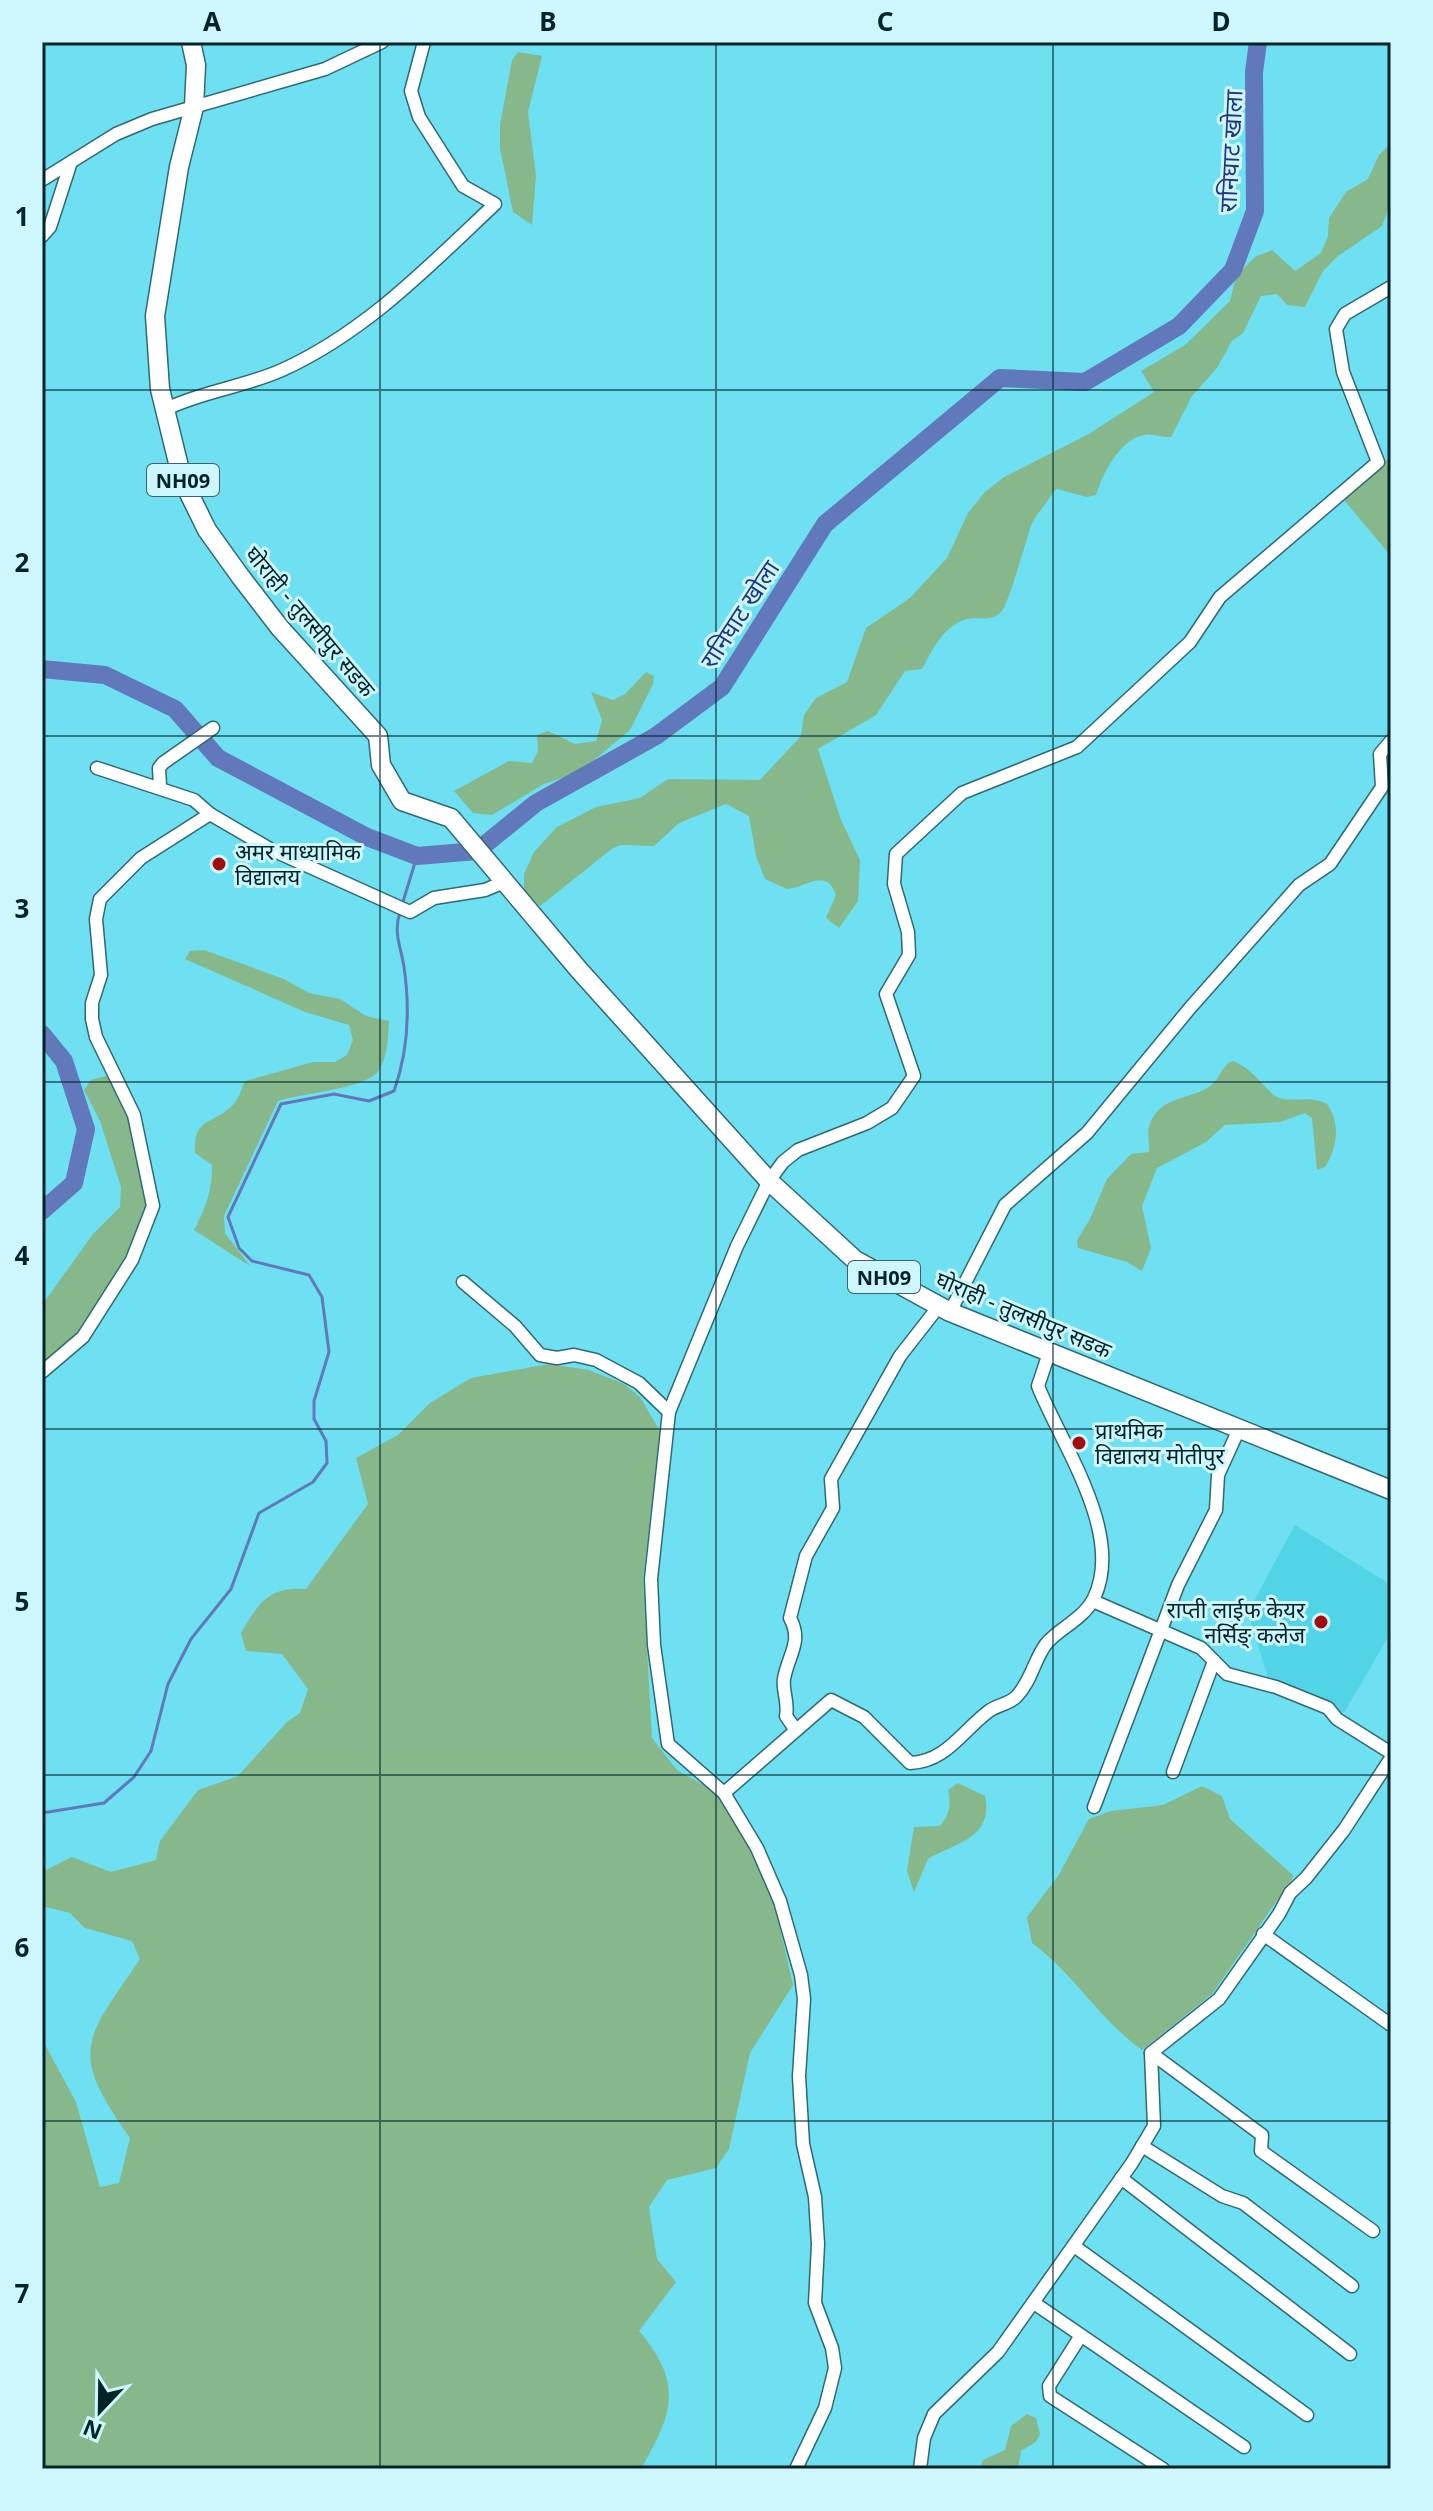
<svg xmlns="http://www.w3.org/2000/svg" width="1433" height="2511" font-family="'Noto Sans','Noto Sans Devanagari',sans-serif">
<style>
.built{fill:#52d4e7}
.green{fill:#86b88c}
.lines{fill:none;stroke-linecap:round;stroke-linejoin:round}
.stream{stroke:#6179bb;stroke-width:3}
.river{stroke:#6179bb;stroke-width:18}
.street-casing{stroke:#2d6a73;stroke-width:15}
.primary-casing{stroke:#2d6a73;stroke-width:21}
.street{stroke:#fff;stroke-width:12}
.primary{stroke:#fff;stroke-width:18}
.grid{fill:none;stroke:#002328;stroke-width:2;stroke-opacity:0.55}
.poi-dot{fill:#a40d0e;stroke:#cef6fd;stroke-width:3}
.labels{text-anchor:middle;dominant-baseline:central;stroke-width:6;stroke-linejoin:round;paint-order:stroke}
.shield{fill:#cef6fd;stroke:#3e6268;stroke-width:2}
.shield-label{font-size:20px;font-weight:bold;fill:#002328}
.street-label{font-size:22px;fill:#002328;stroke:#cef6fd}
.poi-label{font-size:22px;fill:#002328;stroke:#cef6fd;text-anchor:start}
.water-label{font-size:24px;font-style:italic;fill:#213585;stroke:#cef6fd}
.neatline{fill:none;stroke:#002328;stroke-width:3}
.grid-label{font-size:26px;text-anchor:middle;font-weight:bold;fill:#002328}
</style>
<rect width="100%" height="100%" fill="#6ee0f1"/>
<polygon class="built" points="1295,1525 1391,1585 1391,1632 1344,1713 1268,1678 1248,1612"/>
<g class="green">
<polygon points="518,52 542,56 528,112 536,176 532,225 513,212 500,148 500,125 512,60"/>
<path d="M1391 143V202L1382 226 1338 256 1323 271 1305 307 1287 305 1277 294 1261 296 1243 333 1232 341 1217 368 1192 396 1171 437C1163 438 1152 433 1145 435 1119 439 1103 474 1096 495L1087 497 1057 489 1053 492C1047 504 1033 517 1030 529 1025 544 1009 602 1002 611 991 623 980 616 967 619 943 626 933 649 922 669L905 671 876 715 818 749 841 820 860 860 858 901 839 928 826 918 836 895C826 866 805 889 787 889L765 879 756 856 749 816 726 804 679 823 654 846 621 845 613 848 540 906 524 891V874L534 852 557 827 596 807 640 798 668 779 760 780 801 736 804 715 816 698 847 682 866 628 910 598 947 558 968 513 984 493 1004 477 1087 435 1154 392 1141 371 1185 345 1230 301 1236 276 1255 257 1272 250 1295 271 1321 253 1328 236 1329 218 1346 192 1368 179 1379 155Z"/>
<polygon points="1391,456 1391,556 1344,500"/>
<polygon points="646,672 654,676 653,684 630,730 580,772 544,784 492,815 473,813 454,791 509,761 532,763 538,751 537,735 548,731 575,744 596,741 602,720 591,692 613,700 625,694"/>
<path d="M204 950 284 979 309 993 340 999 366 1016 389 1021C388 1037 388 1056 379 1070 368 1089 301 1093 278 1101L224 1216 225 1233 250 1266 194 1230C206 1207 212 1191 212 1165L195 1153C193 1117 213 1125 233 1105 239 1099 241 1089 245 1081L313 1062H335L347 1055 353 1040 349 1025 305 1012 185 959 190 951Z"/>
<path d="M1233 1061C1256 1070 1267 1093 1277 1097 1295 1104 1306 1094 1327 1104 1341 1123 1337 1149 1325 1167L1317 1170 1312 1118 1305 1113 1280 1122 1225 1125 1206 1142 1157 1168 1142 1206 1151 1248 1142 1271 1127 1262 1078 1248 1077 1240 1090 1219 1107 1179 1131 1154 1149 1152C1150 1143 1147 1135 1149 1127 1158 1096 1186 1101 1209 1087 1220 1080 1221 1065 1233 1061Z"/>
<polygon points="106,1076 112,1080 126,1112 147,1207 137,1237 77,1336 42,1364 42,1305 93,1234 120,1207 121,1187 100,1121 84,1090 91,1080"/>
<path d="M549 1364 589 1370 624 1384 640 1397 660 1431 643 1579 652 1738 677 1770 718 1793 741 1829 772 1893 793 1985 750 2053 729 2149 716 2168 667 2180 649 2207 657 2259 676 2282 639 2331C684 2384 673 2413 641 2469H42V2039L76 2102 100 2187 119 2183 130 2138C68 2050 84 2042 140 1959L132 1941 85 1928 70 1913 42 1906V1872L72 1857 111 1872 156 1860 160 1841 198 1790 238 1776 287 1722 300 1713 308 1689 282 1654 246 1651 241 1633C258 1604 268 1586 306 1589L368 1504 356 1458 398 1435 430 1403 471 1378Z"/>
<path d="M958 1783 985 1796C994 1838 955 1843 928 1859L914 1892 907 1871 914 1827 940 1826C950 1814 951 1805 948 1790Z"/>
<path d="M1202 1786 1222 1796 1230 1819 1294 1876 1212 1994 1142 2050C1100 2020 1074 1974 1032 1943L1027 1917 1058 1876 1089 1819 1111 1811 1163 1805Z"/>
<polygon points="1027,2414 1036,2418 1040,2434 1036,2442 1021,2451 1018,2469 980,2469 983,2460 1005,2450 1011,2426"/>
</g>
<g class="lines">
<g class="stream">
<polyline points="402,905 417,856"/>
<path d="M42 1813 104 1803 134 1777 151 1751 168 1684 191 1639 231 1589 259 1513 313 1482 327 1463 326 1441 314 1419V1401L329 1352 322 1297 309 1275 252 1261 239 1248 228 1217 281 1104 334 1094 369 1101 394 1091C408 1052 410 1008 404 967 401 947 393 933 400 912"/>
</g>
<g class="river">
<polyline points="42,669 105,675 175,709 218,758 367,837 417,856 477,851 536,803 656,736 722,687 825,524 1000,378 1085,382 1179,326 1233,270 1255,211 1254,72 1258,42"/>
<polyline points="42,1034 64,1061 86,1129 74,1183 42,1211"/>
</g>
<g class="street-casing">
<g id="street">
<polyline points="42,180 116,134 152,119 325,69 382,42"/>
<polyline points="42,236 50,227 70,165"/>
<path d="M166 409C203 391 244 387 282 370 366 332 429 266 495 204L463 186 419 117 411 91 424 42"/>
<polyline points="97,768 194,800 210,814"/>
<polyline points="160,786 159,768 163,763 213,728"/>
<polyline points="463,1282 515,1326 540,1355 557,1358 574,1355 596,1360 639,1383 669,1412"/>
<polyline points="950,1312 1005,1205 1087,1133 1190,1008 1299,885 1330,864 1382,787 1380,754 1391,741"/>
<polyline points="42,1372 83,1337 132,1260 153,1206 134,1115 96,1037 92,1019 92,1003 101,975 96,919 100,899 141,858 210,814 270,849 410,912 434,898 485,890 504,882"/>
<polyline points="1093,1601 1201,1648 1227,1674 1276,1687 1328,1708 1337,1719 1391,1753"/>
<path d="M795 1729 786 1716C789 1702 782 1691 784 1679 788 1655 803 1642 790 1618L806 1556 833 1508 831 1479 900 1356 939 1306"/>
<polyline points="1173,1772 1214,1661"/>
<path d="M724 1793 831 1700 864 1717 910 1763C946 1762 962 1731 989 1711 997 1705 1009 1704 1016 1697 1031 1682 1034 1660 1046 1644 1059 1628 1083 1620 1094 1598 1125 1534 1061 1444 1038 1386L1049 1353"/>
<polyline points="1094,1807 1178,1585 1216,1510 1218,1475 1239,1429"/>
<polyline points="1263,1934 1391,2025"/>
<polyline points="1151,2053 1262,2135 1261,2151 1373,2231"/>
<polyline points="1142,2146 1222,2196 1243,2203 1352,2286"/>
<polyline points="1121,2178 1350,2354"/>
<polyline points="1074,2246 1307,2415"/>
<polyline points="1034,2303 1244,2447"/>
<polyline points="1080,2337 1049,2386 1050,2396 1163,2469"/>
<polyline points="796,2469 825,2408 835,2368 832,2348 815,2303 818,2244 815,2197 803,2144 799,2076 804,1999 801,1975 780,1901 757,1848 724,1793 668,1744 654,1645 651,1579 669,1412 737,1246 769,1181 783,1162 798,1150 867,1123 892,1108 914,1076 886,994 909,955 908,932 894,884 896,854 962,793 1077,747 1190,642 1220,597 1378,462 1343,372 1336,329 1345,314 1391,287"/>
<polyline points="920,2469 924,2438 934,2414 998,2352 1132,2163 1154,2126 1151,2053 1219,1999 1279,1914 1290,1893 1306,1878 1344,1830 1391,1758"/>
</g>
</g>
<g class="primary-casing">
<polyline id="primary" points="191,42 196,65 194,107 179,167 155,316 160,389 182,479 207,530 240,576 280,628 378,736 381,765 402,801 451,818 579,970 769,1181 855,1260 950,1312 1391,1490"/>
</g>
<use href="#street" class="street"/>
<use href="#primary" class="primary"/>
</g>
<path class="grid" d="M380 42V2469M716 42V2469M1053 42V2469M42 390H1391M42 736H1391M42 1082H1391M42 1429H1391M42 1775H1391M42 2121H1391"/>
<g class="poi-dot">
<circle cx="219" cy="864" r="8"/>
<circle cx="1079" cy="1443" r="8"/>
<circle cx="1321" cy="1622" r="8"/>
</g>
<g class="labels">
<g class="shield">
<rect x="147" y="464" width="72" height="32" rx="6"/>
<rect x="848" y="1261" width="72" height="32" rx="6"/>
</g>
<g class="shield-label">
<text x="183" y="480">NH09</text>
<text x="884" y="1277">NH09</text>
</g>
<g class="street-label">
<text transform="translate(311 621) rotate(50)">घोराही - तुलसीपुर सडक</text>
<text transform="translate(1024 1314) rotate(23)">घोराही - तुलसीपुर सडक</text>
</g>
<g class="poi-label">
<text x="235" y="851">अमर माध्यामिक<tspan x="235" dy="25">विद्यालय</tspan></text>
<text x="1095" y="1430">प्राथमिक<tspan x="1095" dy="25">विद्यालय मोतीपुर</tspan></text>
<text x="1305" y="1609" text-anchor="end">राप्ती लाईफ केयर<tspan x="1305" dy="25">नर्सिङ् कलेज</tspan></text>
</g>
<g class="water-label">
<text transform="translate(1230 151) rotate(-87)">रानिघाट खोला</text>
<text transform="translate(739 614) rotate(-57)">रानिघाट खोला</text>
</g>
</g>
<rect width="1433" height="2511" fill="none" stroke="#cef6fd" stroke-width="88"/>
<g transform="translate(100 2411) rotate(202)" stroke="#cef6fd" stroke-width="6" paint-order="stroke">
<path d="M0-6L14 30L0 20L-14 30Z" fill="#002328"/>
<text y="-12" font-size="22" font-weight="bold" text-anchor="middle" fill="#002328">N</text>
</g>
<rect x="44" y="44" width="1345" height="2423" class="neatline"/>
<g class="grid-label">
<text x="212" y="31">A</text>
<text x="548" y="31">B</text>
<text x="885" y="31">C</text>
<text x="1221" y="31">D</text>
<text x="22" y="226">1</text>
<text x="22" y="572">2</text>
<text x="22" y="918">3</text>
<text x="22" y="1265">4</text>
<text x="22" y="1611">5</text>
<text x="22" y="1957">6</text>
<text x="22" y="2303">7</text>
</g>
</svg>
